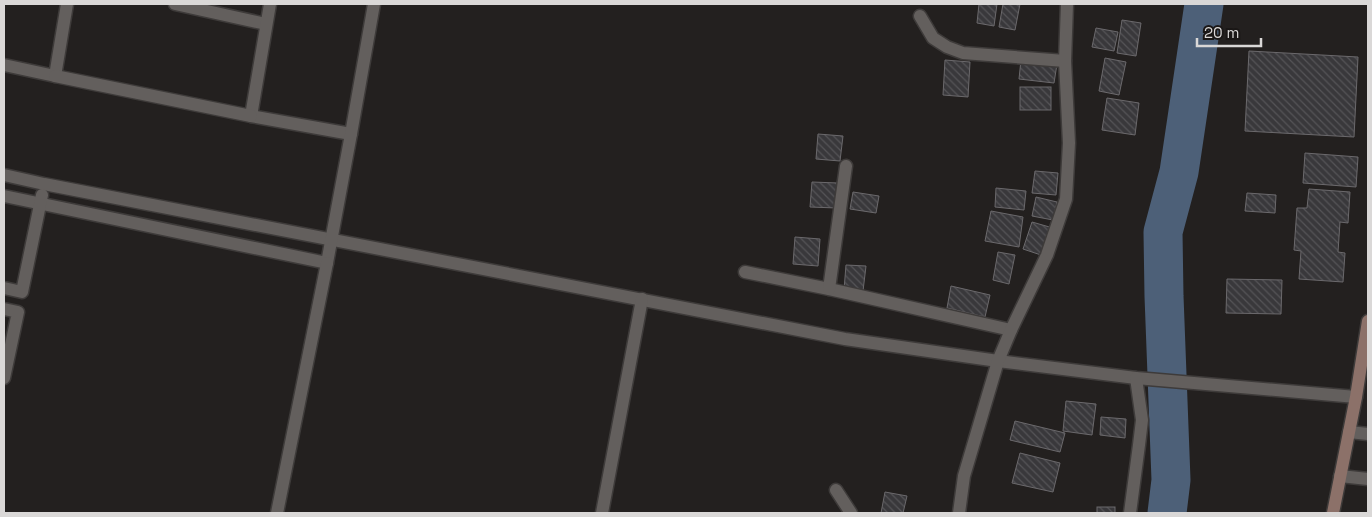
<svg xmlns="http://www.w3.org/2000/svg" width="1372" height="517" font-family="'Space Grotesk',sans-serif">
<style>
.lines{fill:none;stroke-linecap:round;stroke-linejoin:round}
.river{stroke:#4d6078;stroke-width:39}
.building{fill:url(#building-back-hatch);stroke:#6b696c}
.street-casing{stroke:#3e3b3a;stroke-width:15}
.secondary-casing{stroke:#3e3b3a;stroke-width:15}
.street{stroke:#635f5d;stroke-width:12}
.secondary{stroke:#8c7169;stroke-width:12}
</style>
<defs>
<pattern id="building-back-hatch" width="6" height="6" patternUnits="userSpaceOnUse" patternTransform="scale(1.25)"><rect width="6" height="6" fill="#39383b"/><path d="M-1 5l2 2M0 0l6 6M5-1l2 2" fill="none" stroke="#555457"/></pattern>
</defs>
<rect width="100%" height="100%" fill="#23201f"/>
<g class="lines">
<polyline class="river" points="1167,513 1171,480 1164,296 1163,232 1179,172 1204,4"/>
</g>
<g class="building">
<polygon points="979,4 997,4 994,26 977,23"/>
<polygon points="1003,4 1020,4 1015,30 999,27"/>
<polygon points="1122,20 1141,23 1136,56 1117,53"/>
<polygon points="1096,28 1118,32 1114,51 1092,47"/>
<polygon points="1249,51 1358,57 1354,137 1245,131"/>
<polygon points="1105,58 1126,62 1119,95 1099,91"/>
<polygon points="945,60 970,62 968,97 943,95"/>
<polygon points="1021,60 1057,64 1054,83 1019,79"/>
<rect x="1020" y="87" width="31" height="23"/>
<polygon points="1107,98 1139,103 1135,135 1102,130"/>
<polygon points="818,134 843,136 840,161 816,159"/>
<polygon points="1305,153 1358,157 1356,187 1303,183"/>
<polygon points="1035,171 1058,173 1056,195 1032,193"/>
<polygon points="812,182 838,183 837,208 810,207"/>
<polygon points="996,188 1026,191 1024,210 995,207"/>
<polygon points="1309,189 1350,192 1348,223 1340,222 1338,252 1345,253 1343,282 1299,279 1301,251 1294,250 1297,208 1307,208"/>
<polygon points="853,192 879,196 876,213 850,209"/>
<polygon points="1247,193 1276,195 1275,213 1245,211"/>
<polygon points="1036,197 1057,202 1053,220 1032,216"/>
<polygon points="991,211 1023,217 1019,247 985,241"/>
<polygon points="1032,222 1053,228 1044,256 1023,249"/>
<polygon points="795,237 820,239 818,266 793,264"/>
<polygon points="998,252 1015,255 1009,284 993,280"/>
<polygon points="846,265 866,266 863,291 844,290"/>
<polygon points="1227,279 1282,280 1281,314 1226,313"/>
<polygon points="951,286 990,295 985,317 947,308"/>
<polygon points="1066,401 1096,404 1092,435 1063,431"/>
<polygon points="1101,417 1126,419 1125,438 1100,435"/>
<polygon points="1015,421 1065,433 1060,452 1010,440"/>
<polygon points="1020,453 1060,463 1053,492 1012,483"/>
<polygon points="885,492 907,496 903,513 881,513"/>
<rect x="1097" y="507" width="18" height="6"/>
</g>
<g class="lines">
<g class="street-casing">
<g id="street">
<polyline points="175,4 266,24"/>
<polyline points="270,4 251,116 351,134"/>
<polyline points="920,16 933,38 947,47 963,53 1065,61"/>
<polyline points="4,65 55,76 67,4"/>
<polyline points="55,76 251,116"/>
<polyline points="4,175 44,184 845,339 998,361 1136,378 1356,397"/>
<polyline points="4,196 327,263 351,134 374,4"/>
<polyline points="745,272 829,289 1011,330"/>
<polyline points="4,288 22,292 42,195"/>
<polyline points="829,289 846,166"/>
<polyline points="4,309 18,312 4,378"/>
<polyline points="1349,432 1368,434"/>
<polyline points="1340,476 1368,479"/>
<polyline points="836,490 851,513"/>
<polyline points="277,513 327,263"/>
<polyline points="602,513 642,299"/>
<polyline points="959,513 964,476 998,361 1011,330 1047,255 1066,199 1069,143 1065,61 1067,4"/>
<polyline points="1130,513 1139,445 1142,420 1136,378"/>
</g>
</g>
<g class="secondary-casing">
<polyline id="secondary" points="1333,513 1356,397 1368,321"/>
</g>
<use href="#street" class="street"/>
<use href="#secondary" class="secondary"/>
</g>
<rect width="1372" height="517" fill="none" stroke="#dad8d7" stroke-width="10"/>
<path d="M1197 38v8h64v-8" fill="none" stroke="#dad8d7" stroke-width="2.5"/>
<text x="1204" y="38" font-size="15" fill="#dad8d7" stroke="#1a1716" stroke-width="4" paint-order="stroke">20 m</text>
</svg>
